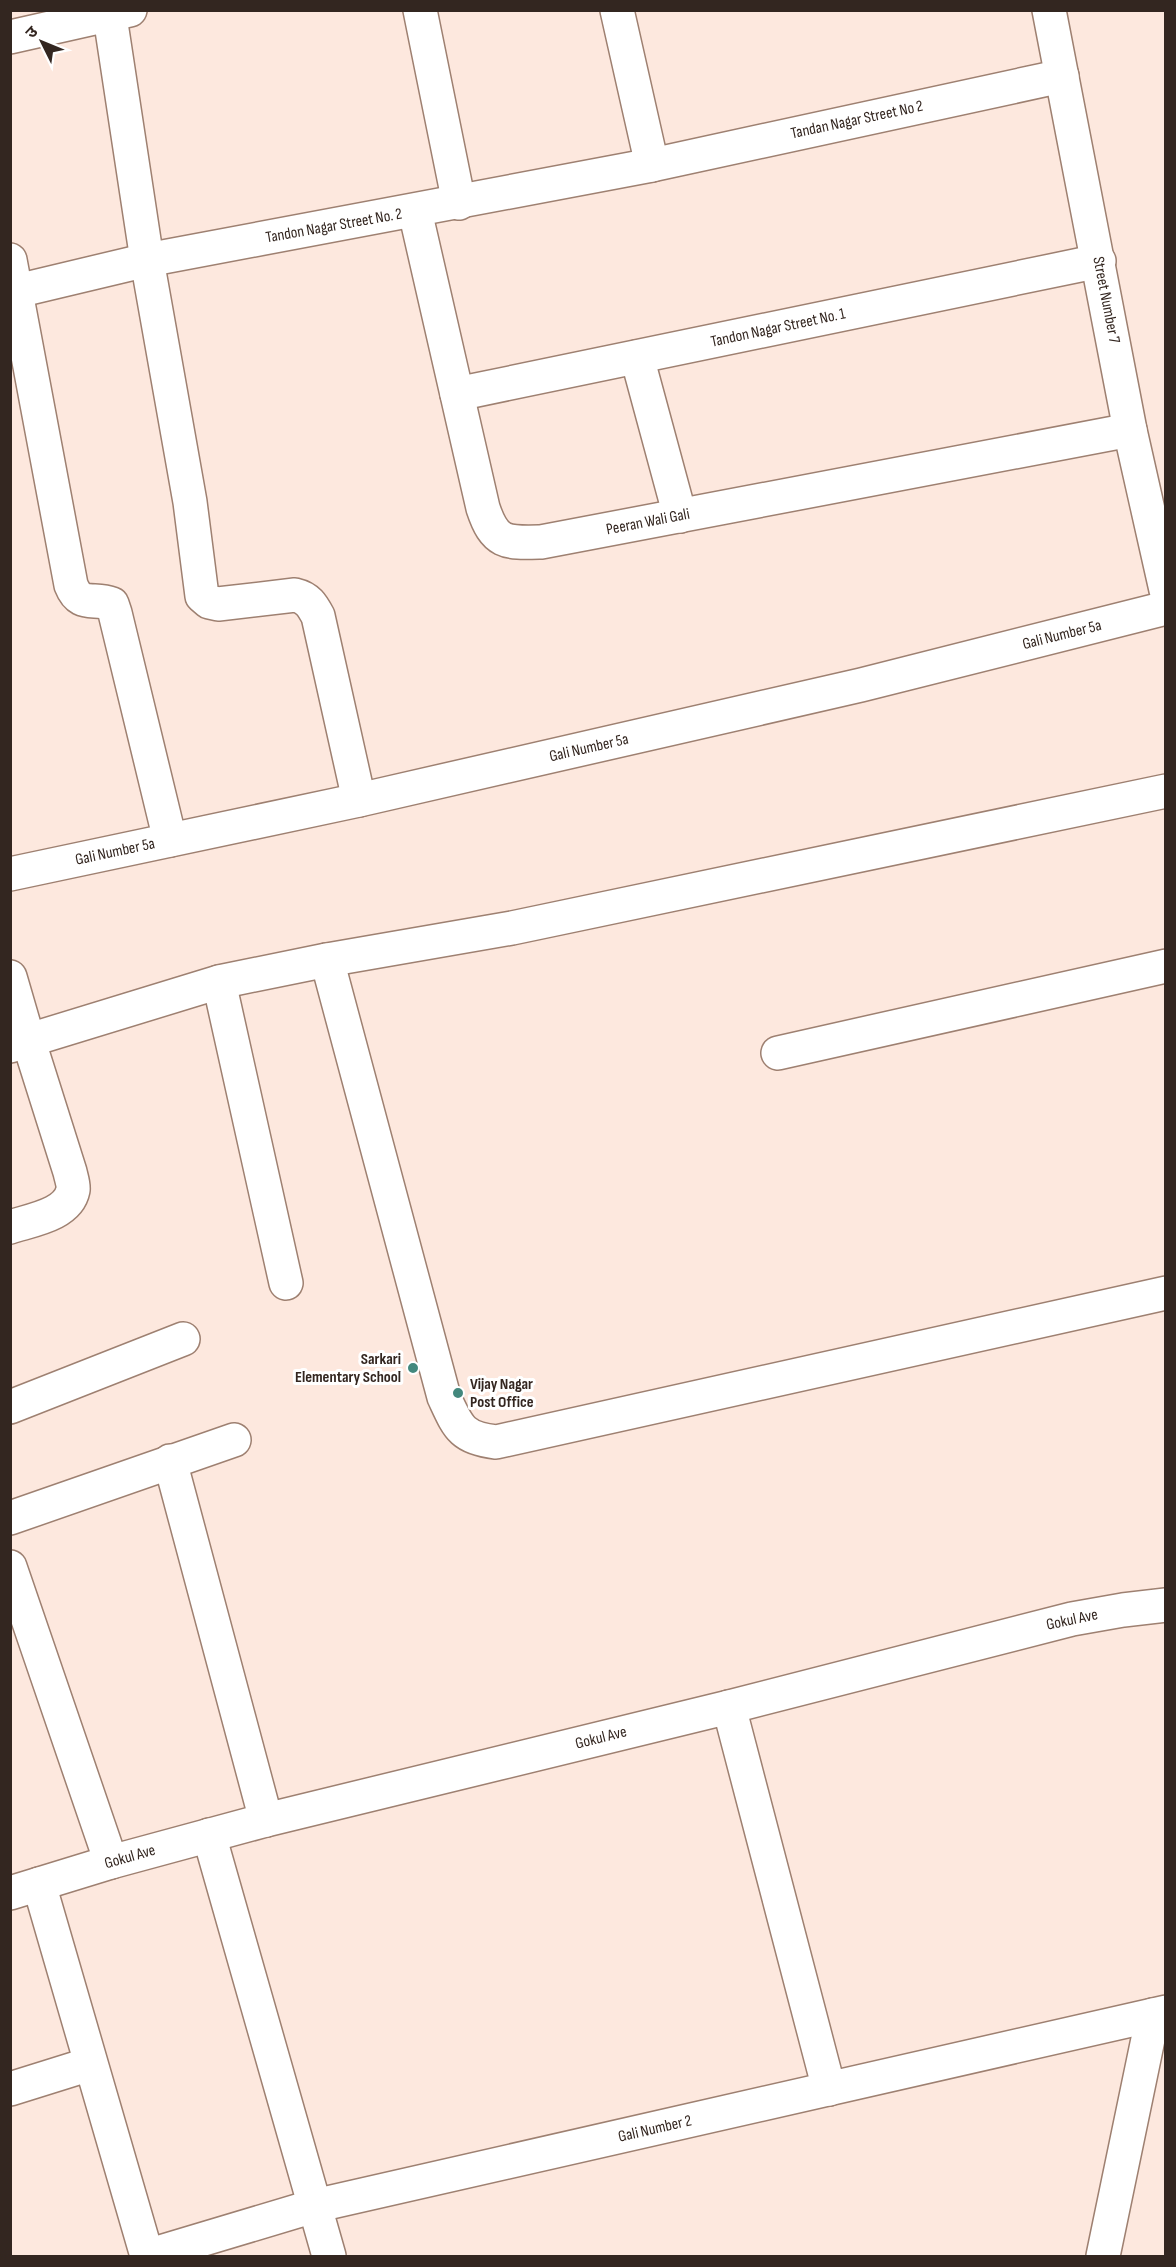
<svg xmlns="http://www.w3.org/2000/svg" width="1176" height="2267" font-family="'Sofia Sans Condensed','Noto Sans Devanagari',sans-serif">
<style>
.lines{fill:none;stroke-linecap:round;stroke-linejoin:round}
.minor-casing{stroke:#9e8071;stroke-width:36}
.minor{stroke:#fff;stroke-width:33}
.poi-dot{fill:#43887d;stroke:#fff;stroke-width:2}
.labels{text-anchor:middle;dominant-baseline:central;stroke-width:6;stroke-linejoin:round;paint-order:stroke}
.street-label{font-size:16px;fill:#332620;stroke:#fff}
.poi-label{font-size:16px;font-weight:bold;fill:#332620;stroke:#fff;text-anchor:end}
</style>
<rect width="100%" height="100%" fill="#fde8de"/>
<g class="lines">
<g class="minor-casing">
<g id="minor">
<path d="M109 10 147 260 190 502 202 596 209 602 218 604 295 595C308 598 312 605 318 616L359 800"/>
<polyline points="420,10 459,203"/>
<polyline points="617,10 652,165"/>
<polyline points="1049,10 1130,430 1166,590"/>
<polyline points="10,37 130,10"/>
<path d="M415 211 483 508C495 544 506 543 541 542L1130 430"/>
<path d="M10 260 71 585C80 608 93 597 112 604L115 613 170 840"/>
<polyline points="17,291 147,260 652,165 1062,76"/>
<polyline points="637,357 680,516"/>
<polyline points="457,394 1099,261"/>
<polyline points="10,874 359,800 861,685 1166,608"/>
<path d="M327 960 444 1397C458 1427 461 1438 496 1442L1166 1293"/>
<path d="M10 977 28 1039 70 1172C71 1177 74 1185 73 1190 68 1215 31 1220 10 1227"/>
<polyline points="219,982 286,1283"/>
<polyline points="10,1046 219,982 327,960 512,928 1166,791"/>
<polyline points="778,1053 1166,966"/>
<polyline points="10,1407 183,1339"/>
<polyline points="170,1461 266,1820"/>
<polyline points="10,1518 234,1440"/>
<polyline points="10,1567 111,1862"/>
<polyline points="729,1707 829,2089"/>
<polyline points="209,1835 329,2256"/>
<polyline points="39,1884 147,2256"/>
<polyline points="10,1893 111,1862 266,1820 729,1707 1072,1619 1123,1610 1166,1605"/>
<polyline points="10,2089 90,2064"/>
<polyline points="147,2256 314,2206 1166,2012"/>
<polyline points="1103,2256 1153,2015"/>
</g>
</g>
<use href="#minor" class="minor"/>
</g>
<g class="poi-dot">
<circle cx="413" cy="1368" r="6"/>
<circle cx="458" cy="1393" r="6"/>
</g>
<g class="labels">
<g class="street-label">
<text transform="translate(857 120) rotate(-12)">Tandan Nagar Street No 2</text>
<text transform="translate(334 226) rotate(-10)">Tandon Nagar Street No. 2</text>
<text transform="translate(1106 300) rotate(79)">Street Number 7</text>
<text transform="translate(778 328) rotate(-12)">Tandon Nagar Street No. 1</text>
<text transform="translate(648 522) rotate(-11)">Peeran Wali Gali</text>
<text transform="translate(1062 635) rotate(-14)">Gali Number 5a</text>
<text transform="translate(589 748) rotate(-13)">Gali Number 5a</text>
<text transform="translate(115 852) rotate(-12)">Gali Number 5a</text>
<text transform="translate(1072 1620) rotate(-12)">Gokul Ave</text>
<text transform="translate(601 1738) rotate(-14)">Gokul Ave</text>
<text transform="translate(130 1857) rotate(-16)">Gokul Ave</text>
<text transform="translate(655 2129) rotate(-13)">Gali Number 2</text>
</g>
<g class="poi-label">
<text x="401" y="1359">Sarkari<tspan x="401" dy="18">Elementary School</tspan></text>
<text x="470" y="1384" text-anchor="start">Vijay Nagar<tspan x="470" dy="18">Post Office</tspan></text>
</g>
</g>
<rect width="1176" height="2267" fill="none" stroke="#332620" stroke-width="24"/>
<g transform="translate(42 42) rotate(313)" stroke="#ffffff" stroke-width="4.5" paint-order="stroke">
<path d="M0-4.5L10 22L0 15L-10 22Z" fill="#332620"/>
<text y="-9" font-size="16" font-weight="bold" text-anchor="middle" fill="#332620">उ</text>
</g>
</svg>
